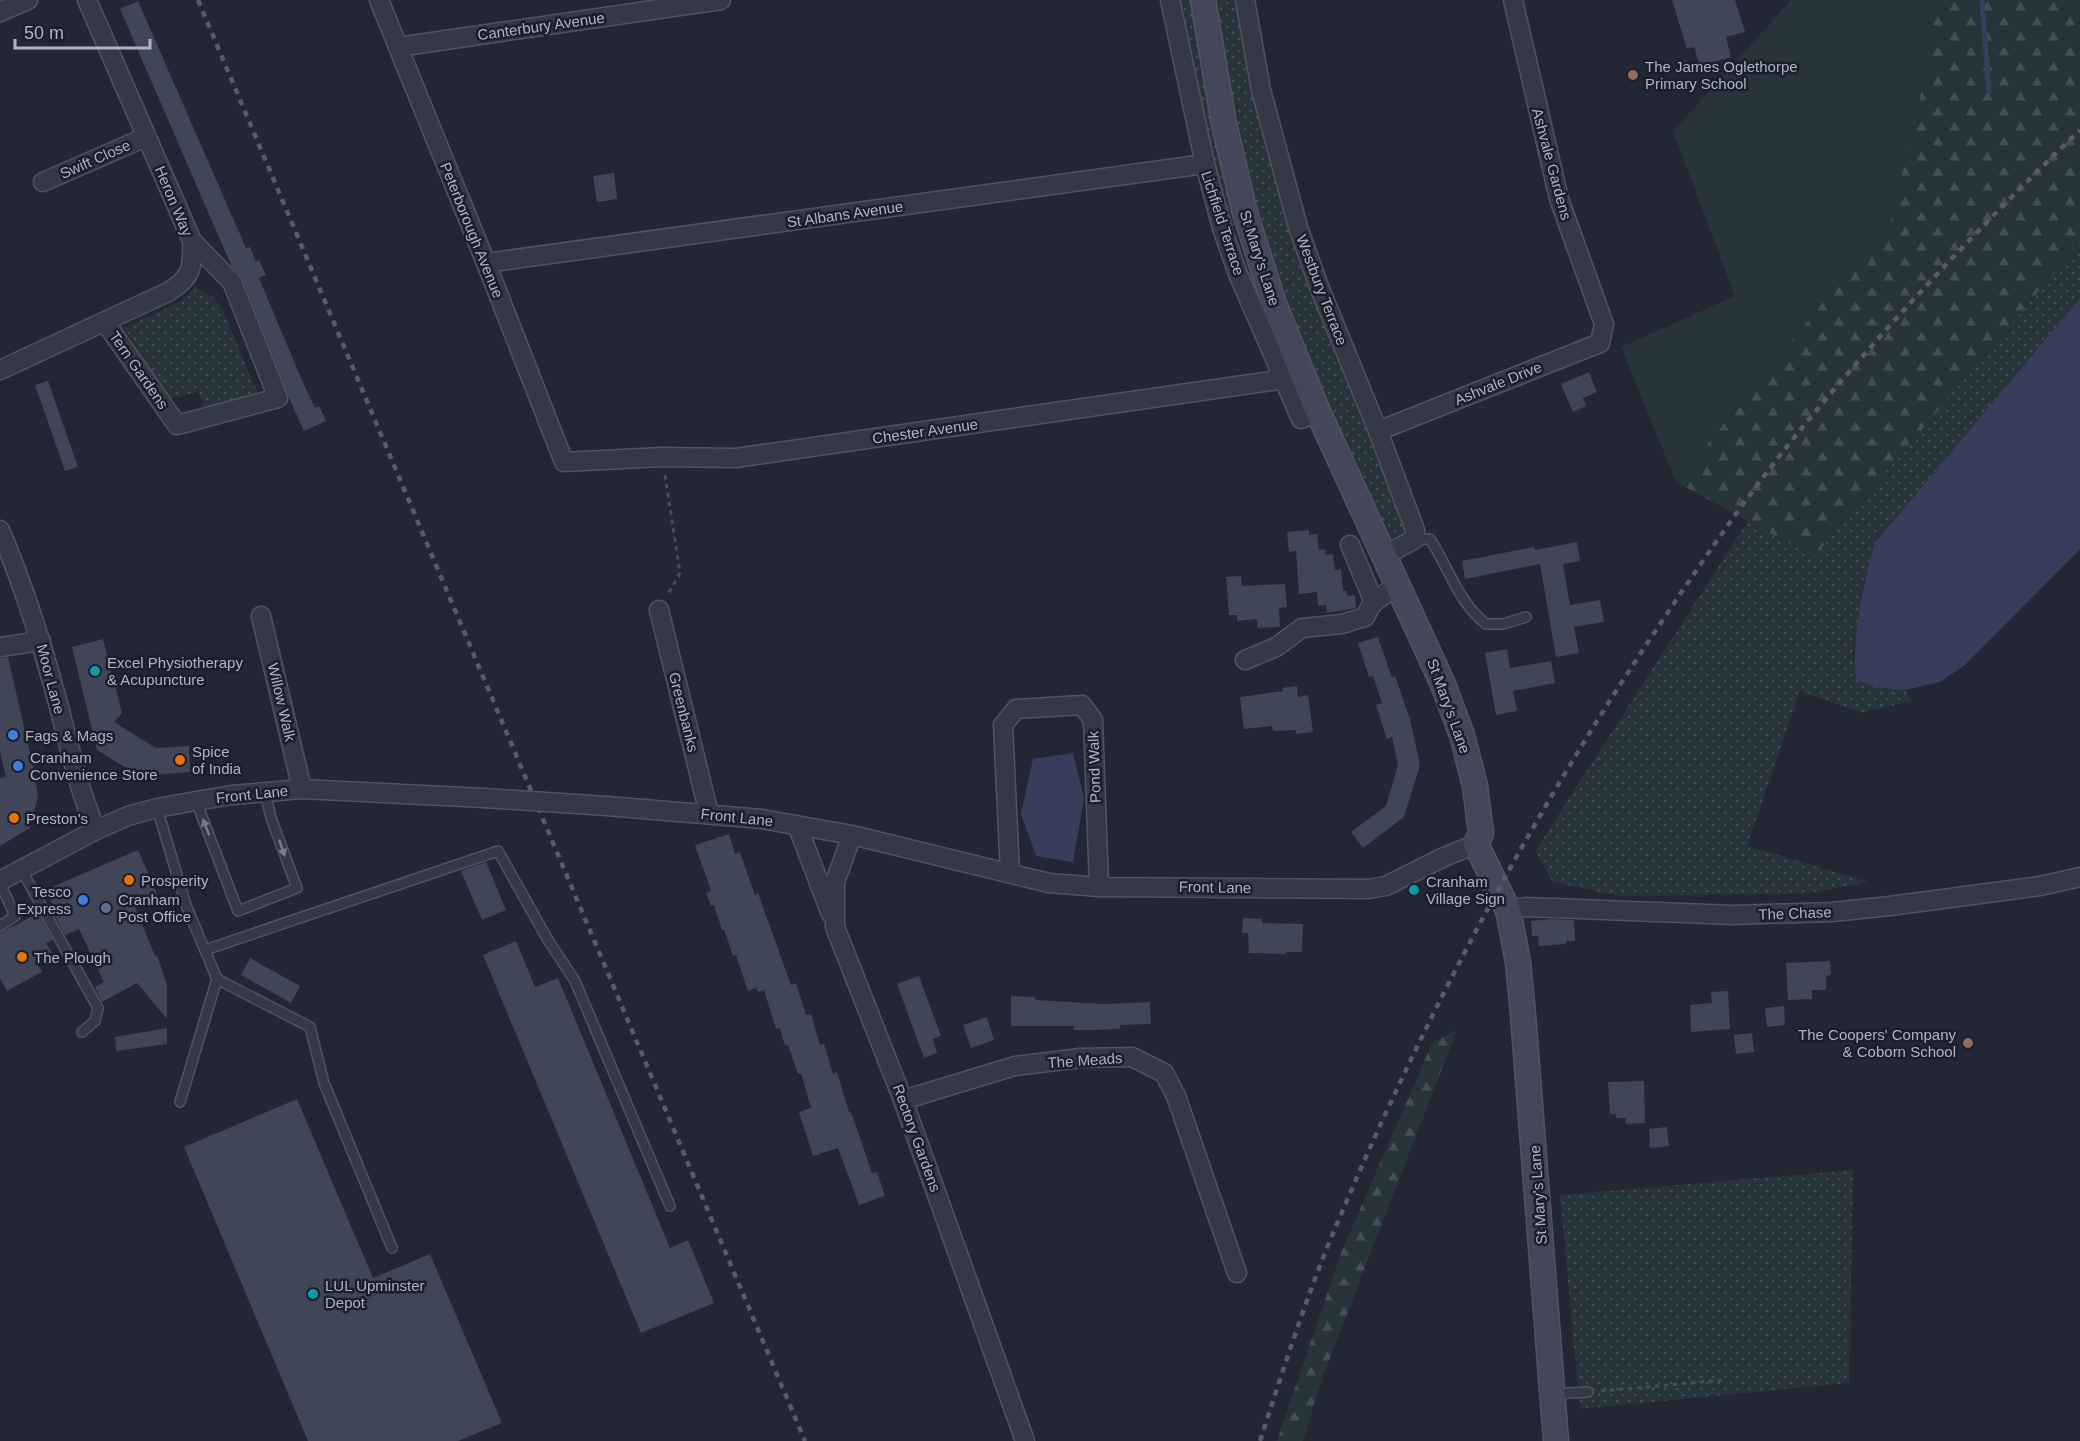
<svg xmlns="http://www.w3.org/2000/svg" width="2080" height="1441" font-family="Arial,sans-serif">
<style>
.grass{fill:url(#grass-dots)}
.forest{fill:url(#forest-firs)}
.garden{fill:#273439}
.water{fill:#373e5b}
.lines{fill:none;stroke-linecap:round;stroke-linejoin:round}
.stream{stroke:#373e5b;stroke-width:5}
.building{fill:#404558}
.lane-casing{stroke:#505361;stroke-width:12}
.street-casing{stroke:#505361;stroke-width:21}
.secondary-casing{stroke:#505361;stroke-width:27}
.path{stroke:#434f56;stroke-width:3;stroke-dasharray:4.5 4.5;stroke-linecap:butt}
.lane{stroke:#353846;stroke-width:9}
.street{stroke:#353846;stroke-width:18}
.secondary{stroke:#444759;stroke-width:24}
.rail{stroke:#585b6d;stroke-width:4.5;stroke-dasharray:6 6;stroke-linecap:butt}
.street-bridge-casing{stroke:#505361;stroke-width:21;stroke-linecap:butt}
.street-bridge{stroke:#353846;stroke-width:18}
.oneway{fill:#797c8b}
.education-dot{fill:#8d6e63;stroke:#1b1e2b;stroke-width:2}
.culture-dot{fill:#0f9aa8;stroke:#1b1e2b;stroke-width:2}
.shop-dot{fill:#3f7fe0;stroke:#1b1e2b;stroke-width:2}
.food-dot{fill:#e8710a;stroke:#1b1e2b;stroke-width:2}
.service-dot{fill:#5c6f8a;stroke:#1b1e2b;stroke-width:2}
.labels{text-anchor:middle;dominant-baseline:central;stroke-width:5;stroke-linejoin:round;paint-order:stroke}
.street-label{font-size:15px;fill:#b0b3c3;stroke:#1b1e2b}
.poi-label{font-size:15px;fill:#b0b3c3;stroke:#1b1e2b;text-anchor:start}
</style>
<defs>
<pattern id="grass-dots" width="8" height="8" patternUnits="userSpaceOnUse" patternTransform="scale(1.5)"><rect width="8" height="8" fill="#273439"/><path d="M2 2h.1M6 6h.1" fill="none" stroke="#444f54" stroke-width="1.8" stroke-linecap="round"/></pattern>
<pattern id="forest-firs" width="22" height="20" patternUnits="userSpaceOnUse" patternTransform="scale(1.5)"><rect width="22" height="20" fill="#273439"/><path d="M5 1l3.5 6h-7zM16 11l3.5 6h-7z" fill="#444f54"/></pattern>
</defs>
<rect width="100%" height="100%" fill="#222635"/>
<g class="grass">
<path d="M1180 0H1194L1220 163 1235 225H1229C1206 152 1193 75 1180 0Z"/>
<polygon points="1212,0 1238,0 1256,96 1407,520 1405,533 1392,540 1380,536 1318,395 1249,196"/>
<polygon points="2080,242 2080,298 1874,544 1861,595 1853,654 1874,687 1905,690 1911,701 1862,713 1800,691 1747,846 1869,882 1805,894 1619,896 1553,882 1535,851 1748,521 1814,556"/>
<polygon points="195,287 213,297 223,310 258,394 205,410 198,392 170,399 124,328 181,301"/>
<polygon points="1853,1170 1849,1383 1580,1409 1560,1195"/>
</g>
<g class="forest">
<polygon points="1928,0 2080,0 2080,242 1814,557 1676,482 1756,384 1928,64"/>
<polygon points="1457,1030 1323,1376 1303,1441 1277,1441 1341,1253 1432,1043"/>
</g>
<polygon class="garden" points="1791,0 1928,0 1928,64 1892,218 1676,482 1621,347 1735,296 1673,131"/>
<g class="water">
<path d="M2080 298V549L1965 665 1940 682 1905 690 1874 687 1856 679C1851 634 1863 588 1874 544Z"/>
<polygon points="1073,753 1084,798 1073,862 1036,856 1021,814 1033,759"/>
</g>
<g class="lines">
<polyline class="stream" points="1982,0 1989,92"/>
</g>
<g class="building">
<polygon points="1672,0 1735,0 1745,32 1726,37 1731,57 1700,66 1694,47 1687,49"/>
<polygon points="138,1 246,248 250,247 256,262 259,260 266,275 259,278 301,378 315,408 319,406 326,421 304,431 289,398 242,278 231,265 120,9"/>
<polygon points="614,173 617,199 597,202 593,176"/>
<polygon points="1589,372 1597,392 1583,398 1586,406 1573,412 1561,384"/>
<polygon points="48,381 78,467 65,471 35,385"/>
<polygon points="1309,530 1309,535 1317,534 1319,550 1325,549 1326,555 1333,554 1335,570 1341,569 1343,591 1346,591 1347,596 1355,595 1356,608 1327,613 1326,605 1318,606 1317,592 1299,594 1296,551 1289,552 1287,532"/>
<polygon points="1577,542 1580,561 1563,564 1570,605 1600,600 1604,622 1574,627 1579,653 1556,657 1540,564 1465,579 1462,561 1534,547 1535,550"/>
<polygon points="1241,576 1242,586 1285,584 1287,607 1279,608 1280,627 1258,628 1257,619 1237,621 1237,615 1229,615 1226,577"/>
<polygon points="1378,637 1392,678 1395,676 1410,719 1420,765 1404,817 1363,848 1351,832 1386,806 1398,765 1392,737 1387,739 1376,705 1382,703 1373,676 1369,677 1358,643"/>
<polygon points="103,639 122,713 114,722 156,748 189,746 190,772 139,776 97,750 72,647"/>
<polygon points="1507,649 1510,668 1551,661 1555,683 1513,691 1517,711 1496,715 1485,653"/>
<polygon points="8,657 34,770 38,796 30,828 0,846 0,778 6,777 0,752 0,658"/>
<polygon points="1297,686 1298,697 1308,695 1313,732 1296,734 1296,730 1273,731 1272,726 1244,729 1240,697 1283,691 1282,688"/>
<polygon points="729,834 735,854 740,852 755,895 758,893 791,985 796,983 806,1015 811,1014 820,1045 824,1044 833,1074 837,1072 849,1112 851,1112 872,1173 877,1172 885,1196 859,1205 838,1148 813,1156 799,1112 811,1108 801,1073 798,1074 788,1045 785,1046 780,1028 776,1029 764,990 758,992 756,988 748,991 736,955 733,956 724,929 722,930 714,905 711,906 706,893 711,891 695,845"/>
<polygon points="138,850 157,894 134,904 155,956 157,955 167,985 167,1019 137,983 102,1002 95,987 104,982 79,929 65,935 50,907 53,905 45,890"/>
<polygon points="486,862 506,910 482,920 461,871"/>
<polygon points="38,913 53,940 46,943 52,953 36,961 42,972 7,991 0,978 0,933"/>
<polygon points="1243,918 1262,919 1262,923 1303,924 1302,952 1286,952 1286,954 1249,953 1248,933 1242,933"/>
<polygon points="1551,919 1574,920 1575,941 1566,941 1566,944 1539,946 1538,936 1532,936 1531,921"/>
<polygon points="516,941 535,987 558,978 670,1248 688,1240 714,1303 641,1333 483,955"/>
<polygon points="250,958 300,986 291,1003 241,975"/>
<polygon points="1830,961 1831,975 1826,976 1826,990 1812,990 1812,999 1788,1000 1786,963"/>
<polygon points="919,976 941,1036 933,1039 937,1053 924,1058 897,984"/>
<polygon points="1728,991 1730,1029 1691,1032 1690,1005 1712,1003 1711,992"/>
<polygon points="1011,996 1035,997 1035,1000 1104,1004 1150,1002 1151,1024 1120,1025 1120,1029 1096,1030 1074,1030 1074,1026 1011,1026"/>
<polygon points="1784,1006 1785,1025 1767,1027 1765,1008"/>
<polygon points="987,1017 994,1040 971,1048 963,1025"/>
<polygon points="167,1028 167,1044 116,1051 115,1037"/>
<polygon points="1752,1033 1754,1052 1736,1054 1734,1035"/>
<polygon points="1644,1081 1645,1123 1626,1124 1626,1118 1616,1118 1616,1114 1610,1114 1608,1082"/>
<polygon points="297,1099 373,1278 430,1254 502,1423 458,1441 308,1441 184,1147"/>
<polygon points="1667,1127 1669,1146 1650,1148 1649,1129"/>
</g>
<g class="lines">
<g class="lane-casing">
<g id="lane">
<path d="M1415 539H1430C1449 568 1458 602 1486 624H1503L1526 617"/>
<polyline points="196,801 238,911 297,888 271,818 265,792"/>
<polyline points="157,808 186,905 217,979 180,1102"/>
<polyline points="21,869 98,1008 95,1021 82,1032"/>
<polyline points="0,883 15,916 0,926"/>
<polyline points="205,950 498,851 548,940 575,981 670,1206"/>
<polyline points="217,979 310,1027 324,1083 392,1248"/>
<polyline points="1554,1394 1588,1392"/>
</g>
</g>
<g class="street-casing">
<g id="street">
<polyline points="379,0 486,263 564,462 662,457 736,458 1285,379"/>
<polyline points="1170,0 1205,164 1222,228 1238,274 1301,419 1318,412"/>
<polyline points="1245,0 1261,90 1298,227 1318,284 1378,431 1415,530 1415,539 1384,556"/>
<polyline points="0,12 28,0"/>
<polyline points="398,47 721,0"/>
<polyline points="43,182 146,137"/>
<polyline points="486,263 1205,164"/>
<polyline points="105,322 177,425 278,398 232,282 192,241"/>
<path d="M0 370 168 292C192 278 193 267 192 241L87 0"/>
<polyline points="1378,431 1600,343 1604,324 1559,199 1513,0"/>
<path d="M0 530C24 586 42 644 58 703 69 746 79 790 96 830"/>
<polyline points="1350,545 1374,602"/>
<polyline points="659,610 709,814"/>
<polyline points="261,616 302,789"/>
<polyline points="0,647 41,641"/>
<polyline points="1245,660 1276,647 1302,628 1342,624 1365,617 1372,604 1398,584"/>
<polyline points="607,806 762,819 852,835 1049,883 1099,887 1368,889 1386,886 1444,857 1476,844"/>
<polyline points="797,825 831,914"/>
<polyline points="852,835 835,882 835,927 903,1100 1025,1441"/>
<polyline points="1010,873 1003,725 1016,709 1082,705 1093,720 1099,887"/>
<polyline points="0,881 96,830 128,816 157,808 196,801 232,795 302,789 484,798"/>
<polyline points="1508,910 1526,907 1734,915 1832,912 1890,906 2040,886 2080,877"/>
<polyline points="903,1100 1015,1066 1080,1058 1132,1057 1164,1073 1176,1096 1237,1273"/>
</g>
</g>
<g class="secondary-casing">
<polyline id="secondary" points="1203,0 1224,124 1245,213 1274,304 1318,412 1442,682 1462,735 1475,786 1481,833 1476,844 1508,910 1518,962 1523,1014 1556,1441"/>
</g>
<g class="path">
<polyline points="665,475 680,573 667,596"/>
<polyline points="1601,1391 1725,1380"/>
</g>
<use href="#lane" class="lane"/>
<use href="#street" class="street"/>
<use href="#secondary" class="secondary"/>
<g class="rail">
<polyline points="198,0 805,1441"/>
<path d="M1260 1441C1284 1367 1308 1291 1339 1219 1425 1016 1528 822 1650 639 1697 569 1744 499 1797 434 1884 327 1980 226 2080 130"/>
</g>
<g class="street-bridge-casing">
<polyline id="street-bridge" points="484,798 607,806"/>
</g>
<use href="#street-bridge" class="street-bridge"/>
</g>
<defs><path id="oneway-solid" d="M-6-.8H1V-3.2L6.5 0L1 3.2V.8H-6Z" transform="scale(1.5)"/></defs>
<g class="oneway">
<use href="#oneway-solid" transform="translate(206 827) rotate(-111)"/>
<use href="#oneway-solid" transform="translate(282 848) rotate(71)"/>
</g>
<g class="education-dot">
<circle cx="1633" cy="75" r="6"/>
<circle cx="1968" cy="1043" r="6"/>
</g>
<g class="culture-dot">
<circle cx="95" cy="671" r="6"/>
<circle cx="1414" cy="890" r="6"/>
<circle cx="313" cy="1294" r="6"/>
</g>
<g class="shop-dot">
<circle cx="13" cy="735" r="6"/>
<circle cx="18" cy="766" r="6"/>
<circle cx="83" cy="900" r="6"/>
</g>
<g class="food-dot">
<circle cx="180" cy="760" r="6"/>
<circle cx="14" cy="818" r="6"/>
<circle cx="129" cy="880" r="6"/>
<circle cx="22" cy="957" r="6"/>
</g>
<circle class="service-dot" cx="106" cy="908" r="6"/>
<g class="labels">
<g class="street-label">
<text transform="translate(541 26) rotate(-8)">Canterbury Avenue</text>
<text transform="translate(95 159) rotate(-24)">Swift Close</text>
<text transform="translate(1552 164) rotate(75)">Ashvale Gardens</text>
<text transform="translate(174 201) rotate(67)">Heron Way</text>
<text transform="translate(845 214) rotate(-8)">St Albans Avenue</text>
<text transform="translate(1223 223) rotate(72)">Lichfield Terrace</text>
<text transform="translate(472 230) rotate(68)">Peterborough Avenue</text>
<text transform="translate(1260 258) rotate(72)">St Mary's Lane</text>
<text transform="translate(1322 290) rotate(69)">Westbury Terrace</text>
<text transform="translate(139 370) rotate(55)">Tern Gardens</text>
<text transform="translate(1498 383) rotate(-22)">Ashvale Drive</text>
<text transform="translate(925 431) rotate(-8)">Chester Avenue</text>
<text transform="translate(51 679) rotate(75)">Moor Lane</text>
<text transform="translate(282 702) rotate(77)">Willow Walk</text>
<text transform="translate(1449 706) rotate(70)">St Mary's Lane</text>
<text transform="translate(684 712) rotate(76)">Greenbanks</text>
<text transform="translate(1094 767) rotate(-92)">Pond Walk</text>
<text transform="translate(252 794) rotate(-6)">Front Lane</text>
<text transform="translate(737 817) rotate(6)">Front Lane</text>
<text transform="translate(1215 887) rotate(1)">Front Lane</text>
<text transform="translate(1795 913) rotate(-2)">The Chase</text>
<text transform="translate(1085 1060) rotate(-4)">The Meads</text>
<text transform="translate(917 1138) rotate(70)">Rectory Gardens</text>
<text transform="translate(1538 1195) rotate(-94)">St Mary's Lane</text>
</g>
<g class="poi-label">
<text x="1645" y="66">The James Oglethorpe<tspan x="1645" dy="17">Primary School</tspan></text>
<text x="107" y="662">Excel Physiotherapy<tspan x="107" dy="17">&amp; Acupuncture</tspan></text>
<text x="25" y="735">Fags &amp; Mags</text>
<text x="192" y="751">Spice<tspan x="192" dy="17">of India</tspan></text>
<text x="30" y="757">Cranham<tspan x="30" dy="17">Convenience Store</tspan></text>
<text x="26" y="818">Preston's</text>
<text x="141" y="880">Prosperity</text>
<text x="1426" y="881">Cranham<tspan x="1426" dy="17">Village Sign</tspan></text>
<text x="71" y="891" text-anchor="end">Tesco<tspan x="71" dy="17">Express</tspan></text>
<text x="118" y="899">Cranham<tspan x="118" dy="17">Post Office</tspan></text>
<text x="34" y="957">The Plough</text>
<text x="1956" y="1034" text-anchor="end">The Coopers' Company<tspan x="1956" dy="17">&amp; Coborn School</tspan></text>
<text x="325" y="1285">LUL Upminster<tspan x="325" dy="17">Depot</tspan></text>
</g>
</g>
<path d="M15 39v9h135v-9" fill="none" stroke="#b0b3c3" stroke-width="3"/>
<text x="24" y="39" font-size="18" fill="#b0b3c3" stroke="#1b1e2b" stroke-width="4.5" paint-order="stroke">50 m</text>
</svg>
